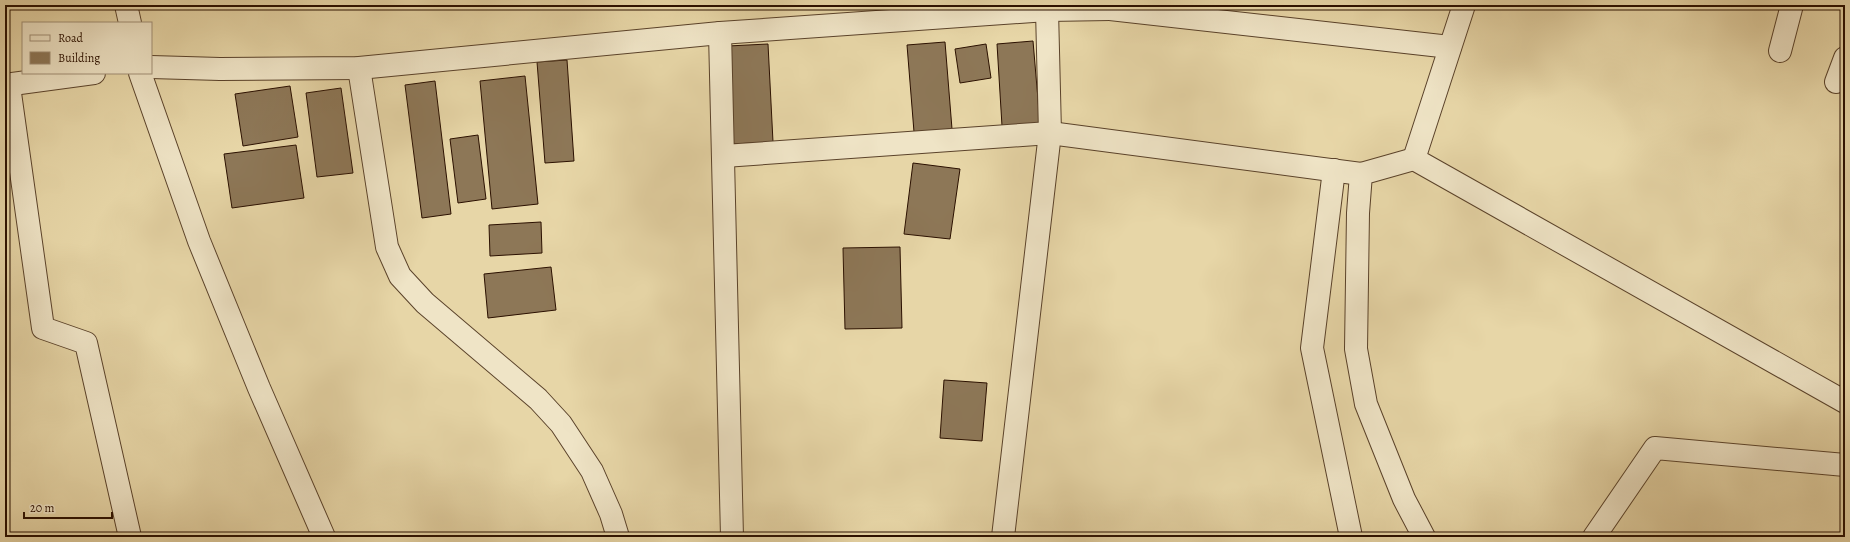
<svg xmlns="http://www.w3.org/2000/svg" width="1850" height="542" font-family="Alegreya,serif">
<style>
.building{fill:#8d7757;stroke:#2b1000}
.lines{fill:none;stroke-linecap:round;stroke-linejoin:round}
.minor-casing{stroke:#5a422a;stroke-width:24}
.tertiary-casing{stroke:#5a422a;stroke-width:24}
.minor{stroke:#efe4c6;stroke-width:22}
.tertiary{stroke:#efe4c6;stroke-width:22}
</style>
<rect width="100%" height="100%" fill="#e7d6a7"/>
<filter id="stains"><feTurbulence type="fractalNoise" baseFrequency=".005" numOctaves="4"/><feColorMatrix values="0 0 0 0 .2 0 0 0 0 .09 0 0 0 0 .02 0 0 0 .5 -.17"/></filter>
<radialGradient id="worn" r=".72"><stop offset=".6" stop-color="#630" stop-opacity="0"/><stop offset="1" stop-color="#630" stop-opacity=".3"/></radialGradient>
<g class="building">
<polygon points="1033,41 1040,123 1002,126 997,44"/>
<polygon points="945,42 952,129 914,132 907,45"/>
<polygon points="768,44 773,142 733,144 728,46"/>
<polygon points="986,44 991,78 960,83 955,49"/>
<polygon points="567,60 574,161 545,163 537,62"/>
<polygon points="525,76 538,204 492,209 480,81"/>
<polygon points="435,81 451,214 422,218 405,85"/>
<polygon points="290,86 298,137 243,146 235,94"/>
<polygon points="341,88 353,173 317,177 306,93"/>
<polygon points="478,135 486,199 458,203 450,139"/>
<polygon points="296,145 304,198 232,208 224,154"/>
<polygon points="913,163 960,169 950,239 904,234"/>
<polygon points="541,222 542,253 490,256 489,225"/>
<polygon points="900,247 902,328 845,329 843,248"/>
<polygon points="551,267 556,310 488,318 484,274"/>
<polygon points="944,380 987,383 982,441 940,438"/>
</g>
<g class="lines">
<g class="minor-casing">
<g id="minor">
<polyline points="126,5 130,23"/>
<polyline points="1110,9 1450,47"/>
<polyline points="720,33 732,537"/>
<polyline points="1780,51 1792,5"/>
<polyline points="151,67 220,69 359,68 720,33 1047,10 1110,9 1111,5"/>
<polyline points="359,68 387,247 400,276 425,303 538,399 561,424 592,471 611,514 618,537"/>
<polyline points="140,73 199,241 259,388 324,537"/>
<polyline points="1836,82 1845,58"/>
<polyline points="5,85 94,73"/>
<polyline points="9,86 43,328 86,343 130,537"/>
<polyline points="724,156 1050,133 1361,174"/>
<polyline points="1414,159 1361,174 1358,213 1356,349 1366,404 1404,499 1424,537"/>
<polyline points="1334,170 1312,348 1351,537"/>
<polyline points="1003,537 1050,133 1047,10"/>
<polyline points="1594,537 1655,448 1845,465"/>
</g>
</g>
<g class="tertiary-casing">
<polyline id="tertiary" points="1464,5 1414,159 1845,402"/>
</g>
<use href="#minor" class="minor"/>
<use href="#tertiary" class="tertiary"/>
</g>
<rect width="1850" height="542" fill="none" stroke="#e7d6a7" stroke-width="20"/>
<rect x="6" y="6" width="1838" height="530" fill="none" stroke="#2b1000" stroke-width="2"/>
<rect x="10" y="10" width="1830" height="522" fill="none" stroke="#2b1000"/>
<rect x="22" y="22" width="130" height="52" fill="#efe4c6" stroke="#a18f77"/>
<rect x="30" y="35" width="20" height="6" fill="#efe4c6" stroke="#a18f77"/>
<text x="58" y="42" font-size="12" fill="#2b1000">Road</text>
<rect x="30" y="52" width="20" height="12" fill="#8d7757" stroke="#a18f77"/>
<text x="58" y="62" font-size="12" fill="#2b1000">Building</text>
<path d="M24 512v6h88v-6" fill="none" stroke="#2b1000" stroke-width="2"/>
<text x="30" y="512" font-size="12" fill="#2b1000" stroke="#efe4c6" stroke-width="3" paint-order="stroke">20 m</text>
<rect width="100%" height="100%" filter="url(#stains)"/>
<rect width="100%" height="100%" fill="url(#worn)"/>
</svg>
